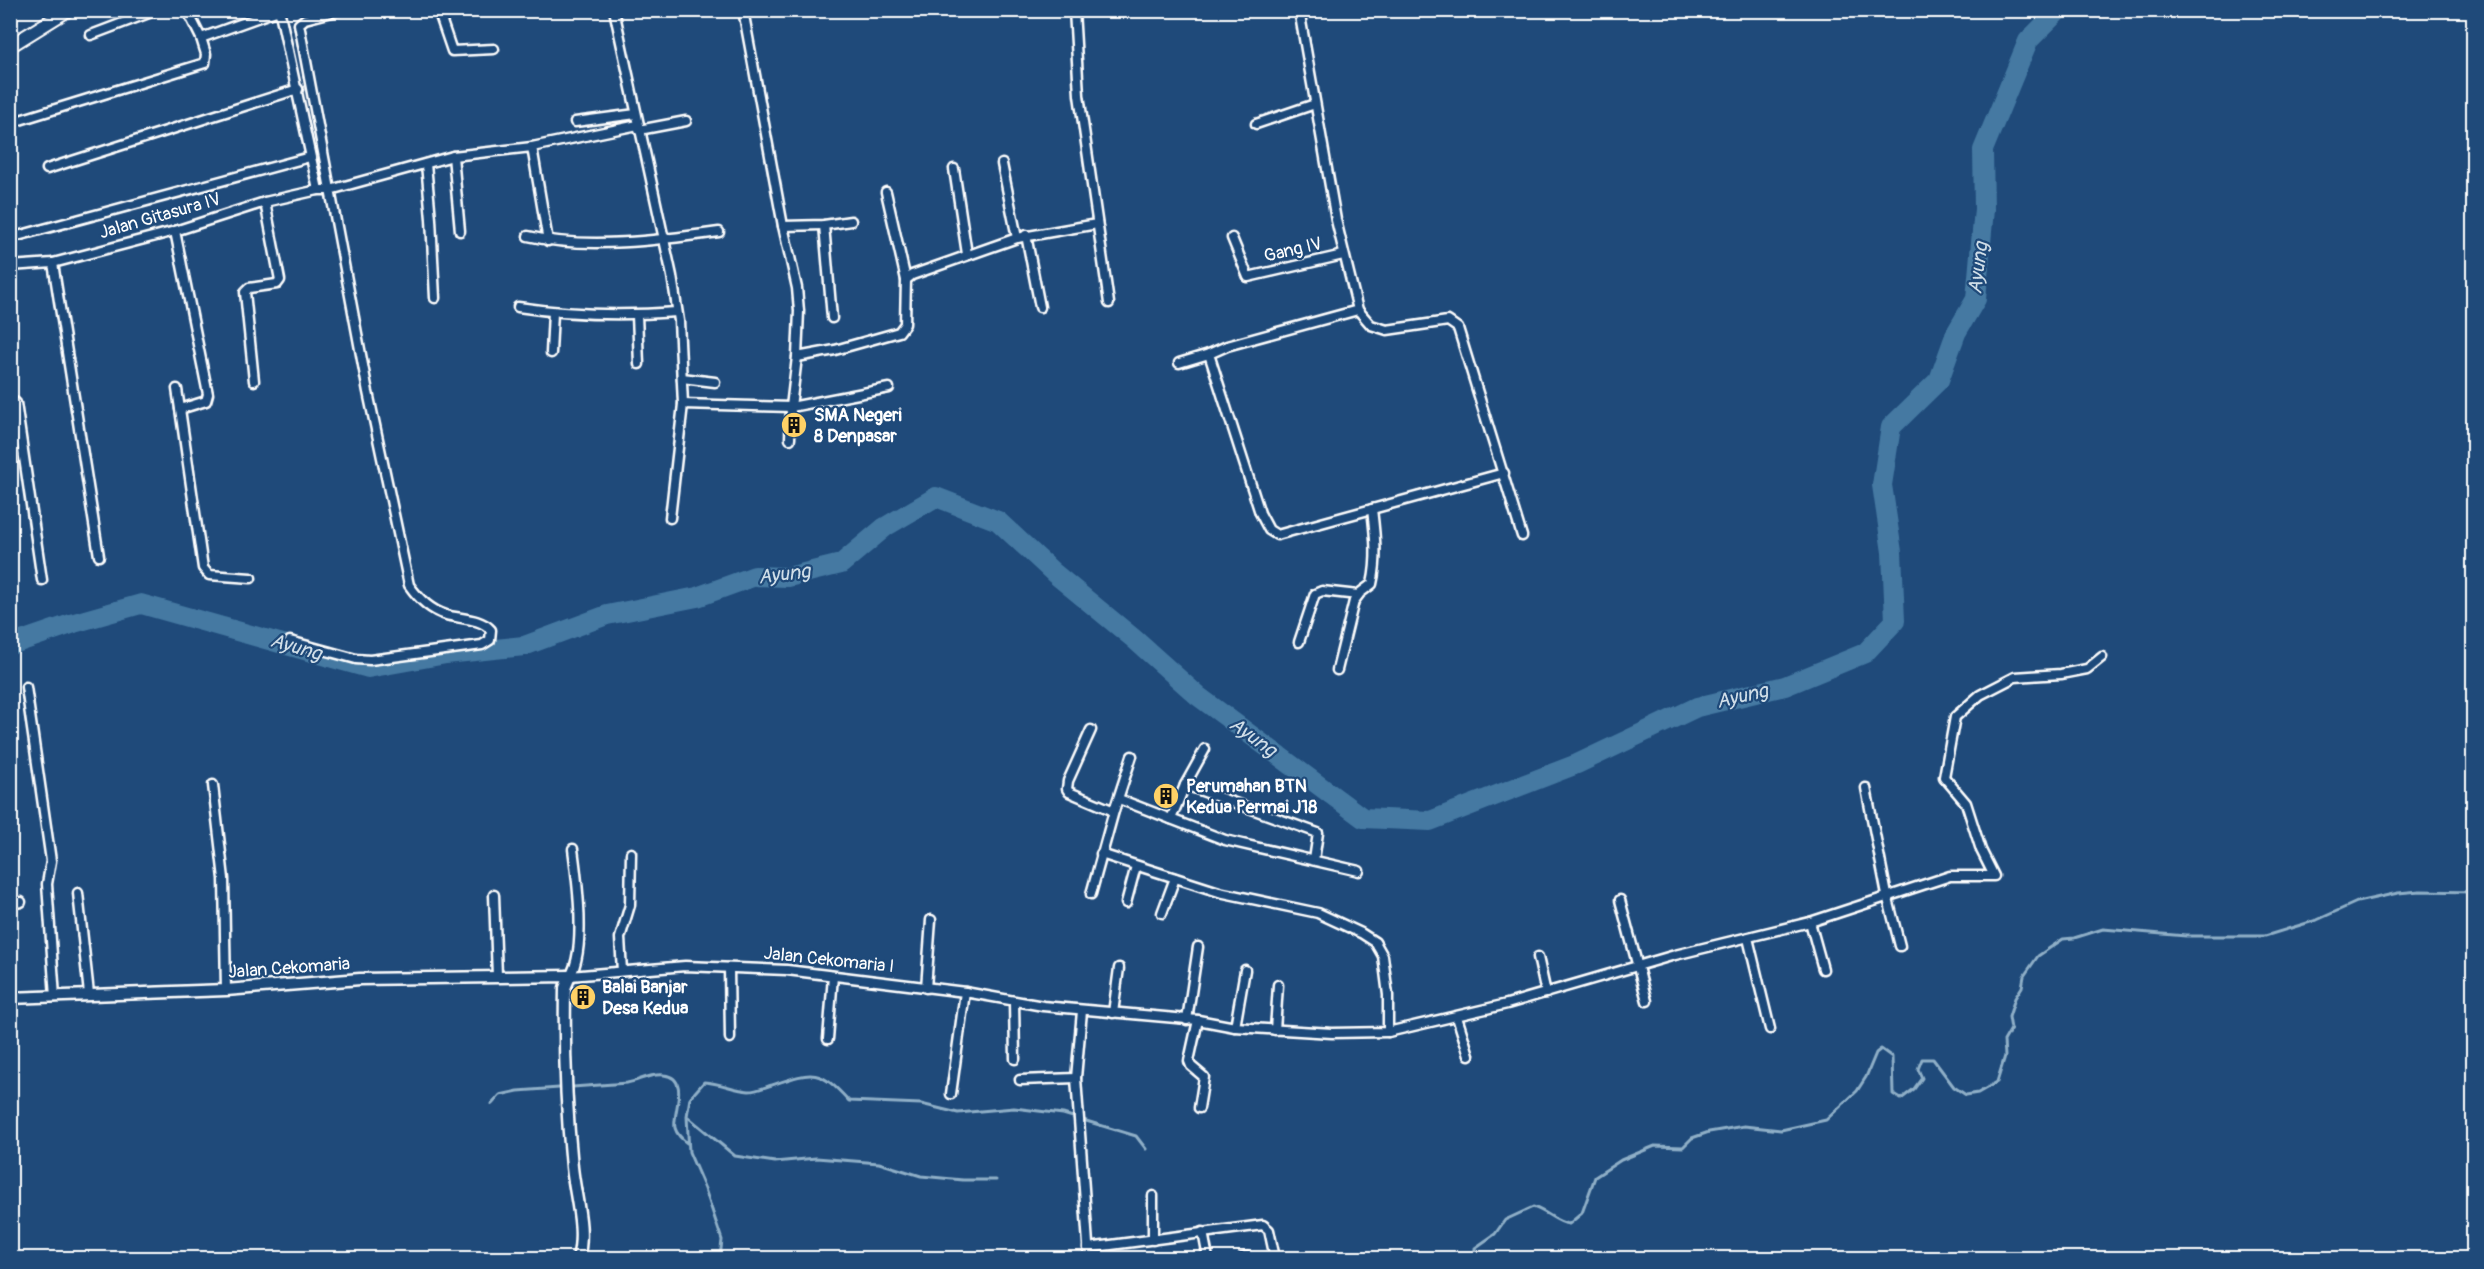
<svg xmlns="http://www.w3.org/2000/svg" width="2484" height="1269" font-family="Pangolin,sans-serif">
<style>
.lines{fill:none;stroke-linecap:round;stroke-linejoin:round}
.stream{stroke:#8fafc7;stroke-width:3}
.river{stroke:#4479a2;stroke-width:20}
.minor-casing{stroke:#fff;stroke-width:13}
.tertiary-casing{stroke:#fff;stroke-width:15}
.secondary-casing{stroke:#fff;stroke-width:16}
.minor{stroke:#1f4a7a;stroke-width:8}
.tertiary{stroke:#1f4a7a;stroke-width:10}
.secondary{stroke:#1f4a7a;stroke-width:12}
.labels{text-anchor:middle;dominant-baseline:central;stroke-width:4.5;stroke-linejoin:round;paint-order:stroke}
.street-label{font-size:18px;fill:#fff;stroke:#1f4a7a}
.poi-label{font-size:18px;font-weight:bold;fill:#fff;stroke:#1f4a7a;text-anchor:start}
.water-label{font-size:20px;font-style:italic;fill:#d0dee8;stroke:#1f4a7a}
</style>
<rect width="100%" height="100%" fill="#1f4a7a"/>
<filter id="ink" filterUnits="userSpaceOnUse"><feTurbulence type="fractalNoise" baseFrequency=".0167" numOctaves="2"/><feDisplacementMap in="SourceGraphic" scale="12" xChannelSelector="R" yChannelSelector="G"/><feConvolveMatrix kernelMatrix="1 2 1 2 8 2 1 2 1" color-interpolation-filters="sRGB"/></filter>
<g filter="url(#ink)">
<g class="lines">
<g class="stream">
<path d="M492 1104 500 1095 518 1091 627 1083C639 1081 651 1073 664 1075 691 1078 672 1113 675 1128 677 1135 682 1139 687 1143"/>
<polyline points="688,1117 735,1156 775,1162 816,1158 879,1163 921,1176 963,1180 996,1180"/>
<path d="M720 1258 722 1240 705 1189 689 1152 687 1116 690 1098 704 1082C721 1083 734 1090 749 1091 756 1091 765 1087 772 1085 813 1071 819 1068 849 1101L921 1104 958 1113 1014 1108 1063 1114 1136 1136 1146 1149"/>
<path d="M1475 1258V1248L1495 1234 1505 1220 1533 1207C1547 1211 1556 1223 1569 1224L1582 1213 1595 1177 1621 1160 1655 1146 1683 1147 1692 1138 1709 1132 1744 1126 1781 1130 1826 1120 1857 1091 1866 1077 1876 1053 1881 1049 1892 1057 1893 1094 1901 1099 1914 1089 1922 1078 1918 1069 1922 1059H1933L1954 1087 1966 1095 1978 1093 1997 1082 2005 1056 2004 1041 2011 1029 2009 1017 2015 998 2022 987 2024 976 2038 956 2063 939 2074 938 2103 929 2186 936H2265L2317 920 2357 902 2398 893 2420 891 2474 892"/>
</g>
<polyline class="river" points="10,645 74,623 141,604 368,668 446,654 524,646 607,615 697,597 755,576 788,577 841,564 885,527 936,497 998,521 1054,573 1133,638 1198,696 1363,818 1430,821 1577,764 1697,707 1785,686 1865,653 1895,621 1892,552 1882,485 1891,427 1939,380 1956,333 1976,299 1984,209 1983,150 2028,41 2059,10"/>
<g class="minor-casing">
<g id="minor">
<polyline points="187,10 201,38 276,11 280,13 318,190"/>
<polyline points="438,10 452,51 494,49"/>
<polyline points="614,10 672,276 679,321 683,404 670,518"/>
<polyline points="743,10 783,226 797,288 799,311 797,357 835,350 899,332 905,324 906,280 912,275 1017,238 1097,224"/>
<polyline points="1074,10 1079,95 1109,303"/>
<polyline points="1299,10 1336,220 1358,310 1371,325 1387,330 1448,321 1458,328 1522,536"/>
<polyline points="91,35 157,10"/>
<polyline points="575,122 636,114"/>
<polyline points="10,123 205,63 206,54 201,38"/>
<polyline points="1256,124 1315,104"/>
<polyline points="639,130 686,121"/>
<polyline points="532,147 548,241"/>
<polyline points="453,156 460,231"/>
<polyline points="426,164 431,219 435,298"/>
<polyline points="1002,164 1017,238"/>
<polyline points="47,169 298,89"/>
<polyline points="954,169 967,254"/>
<polyline points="886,192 906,280"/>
<polyline points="824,225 832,318"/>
<polyline points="783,226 824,225 851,221"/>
<polyline points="175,231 208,394 206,401 180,409 203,568 209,575 251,578"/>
<polyline points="1026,235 1040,307"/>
<path d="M528 236C586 250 661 240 719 232"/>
<polyline points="10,238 310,157"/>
<polyline points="1232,238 1248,277 1343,255"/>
<polyline points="53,263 99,556"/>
<polyline points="10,266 53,263 175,231 265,202 318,190 330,190 453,156 532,147 638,125"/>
<path d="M518 307C571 315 624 316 677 312"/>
<polyline points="1358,310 1227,346 1209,354 1260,513 1269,530 1277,535 1504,473"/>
<polyline points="637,315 639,364"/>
<polyline points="551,353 553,312"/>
<polyline points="1179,363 1209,354"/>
<polyline points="682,378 715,382"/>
<polyline points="254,381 245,292 249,288 277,284 280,280 265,202"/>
<polyline points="177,389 180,409"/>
<polyline points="10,399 16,403 42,580"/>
<polyline points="683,404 791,407 797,357"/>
<polyline points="790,439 791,407 889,388"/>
<path d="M290 641 356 659 370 660 482 645 490 640 491 630C481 618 460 619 446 615 430 610 418 598 409 585L368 392 299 24 305 19 340 10"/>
<polyline points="1299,642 1315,594 1322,591 1358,595"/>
<path d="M1337 670 1354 601 1360 593 1372 584C1378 558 1375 535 1372 509"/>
<polyline points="26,687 51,861 47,884 55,997"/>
<polyline points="1091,730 1068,781 1067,789 1069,792 1114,811"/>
<polyline points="213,785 224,879 226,990"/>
<polyline points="1185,785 1318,833 1314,860"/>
<polyline points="1866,788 1887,895 1900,946"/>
<polyline points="1119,799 1225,840 1359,871"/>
<polyline points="1171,819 1185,785 1205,749"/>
<polyline points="1101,854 1219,892 1318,913 1361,933 1375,942 1383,956 1388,995 1388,1032"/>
<polyline points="78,893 89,994"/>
<polyline points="1091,894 1114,811 1132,756"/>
<polyline points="494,895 497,976"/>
<polyline points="1620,900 1647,1001"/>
<polyline points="1126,903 1136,866"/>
<polyline points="10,904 21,902"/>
<polyline points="1162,913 1175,878"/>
<polyline points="1810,922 1823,969"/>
<polyline points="1748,938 1770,1029"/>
<polyline points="1538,957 1546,993"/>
<polyline points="729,968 730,1038"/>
<polyline points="622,971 620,938 630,905 631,853"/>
<polyline points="570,976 685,966 787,970 965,992 1043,1006 1198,1020 1235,1027 1332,1033 1388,1032 1507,1004 1675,955 1810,922 1950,876 1994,876 1981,850 1966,803 1944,777 1955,717 1980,695 2015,677 2061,674 2087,669 2102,657"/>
<path d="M570 976C587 950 577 879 573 849"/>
<polyline points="926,988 931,920"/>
<polyline points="1014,1001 1015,1059"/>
<polyline points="1082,1011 1076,1078 1089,1258"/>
<polyline points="1113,1013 1119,968"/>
<polyline points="1457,1017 1469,1055"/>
<polyline points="1187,1020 1198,947"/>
<polyline points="1198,1020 1189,1061 1191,1066 1204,1077 1199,1108"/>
<polyline points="1235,1027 1245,970"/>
<polyline points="1275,1030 1278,985"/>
<polyline points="828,1039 833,976"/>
<polyline points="1020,1080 1076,1078"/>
<polyline points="951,1094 965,992"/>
<polyline points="1153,1196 1153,1240"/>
<polyline points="1203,1232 1208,1258"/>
<polyline points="1088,1248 1263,1225 1269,1230 1275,1258"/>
<polyline points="1242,1258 1247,1257"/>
</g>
</g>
<g class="tertiary-casing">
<path id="tertiary" d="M10 998 226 990 360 979 570 976 565 988C564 1047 566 1107 572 1167 575 1197 586 1229 578 1258"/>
</g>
<g class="secondary-casing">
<polyline id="secondary" points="10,46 68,10"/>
</g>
<use href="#minor" class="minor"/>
<use href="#tertiary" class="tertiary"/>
<use href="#secondary" class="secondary"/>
</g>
</g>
<defs>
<g id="building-disc" transform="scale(1.35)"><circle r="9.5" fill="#ffd166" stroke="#1f4a7a"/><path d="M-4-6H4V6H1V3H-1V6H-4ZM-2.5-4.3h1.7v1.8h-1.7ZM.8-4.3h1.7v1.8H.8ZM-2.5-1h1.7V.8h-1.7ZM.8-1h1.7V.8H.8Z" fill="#111"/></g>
</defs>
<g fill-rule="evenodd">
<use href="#building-disc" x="794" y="425"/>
<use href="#building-disc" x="1166" y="796"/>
<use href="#building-disc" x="583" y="997"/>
</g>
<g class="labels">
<g class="street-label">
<text transform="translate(160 216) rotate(-16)">Jalan Gitasura IV</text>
<text transform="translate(1293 250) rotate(-13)">Gang IV</text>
<text transform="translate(829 960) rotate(6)">Jalan Cekomaria I</text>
<text transform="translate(289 968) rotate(-4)">Jalan Cekomaria</text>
</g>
<g class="poi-label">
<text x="814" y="415">SMA Negeri<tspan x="814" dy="21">8 Denpasar</tspan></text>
<text x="1186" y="786">Perumahan BTN<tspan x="1186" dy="21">Kedua Permai J18</tspan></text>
<text x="602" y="987">Balai Banjar<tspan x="602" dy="21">Desa Kedua</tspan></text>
</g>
<g class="water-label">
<text transform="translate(1978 268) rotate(-83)">Ayung</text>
<text transform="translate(784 574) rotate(-7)">Ayung</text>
<text transform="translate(296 647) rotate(16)">Ayung</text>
<text transform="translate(1742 696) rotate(-13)">Ayung</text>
<text transform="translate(1253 737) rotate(36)">Ayung</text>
</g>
</g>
<rect width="2484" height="1269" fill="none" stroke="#1f4a7a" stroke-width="36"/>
<rect x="18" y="18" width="2448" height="1233" fill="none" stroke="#fff" stroke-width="2" filter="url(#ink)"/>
</svg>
